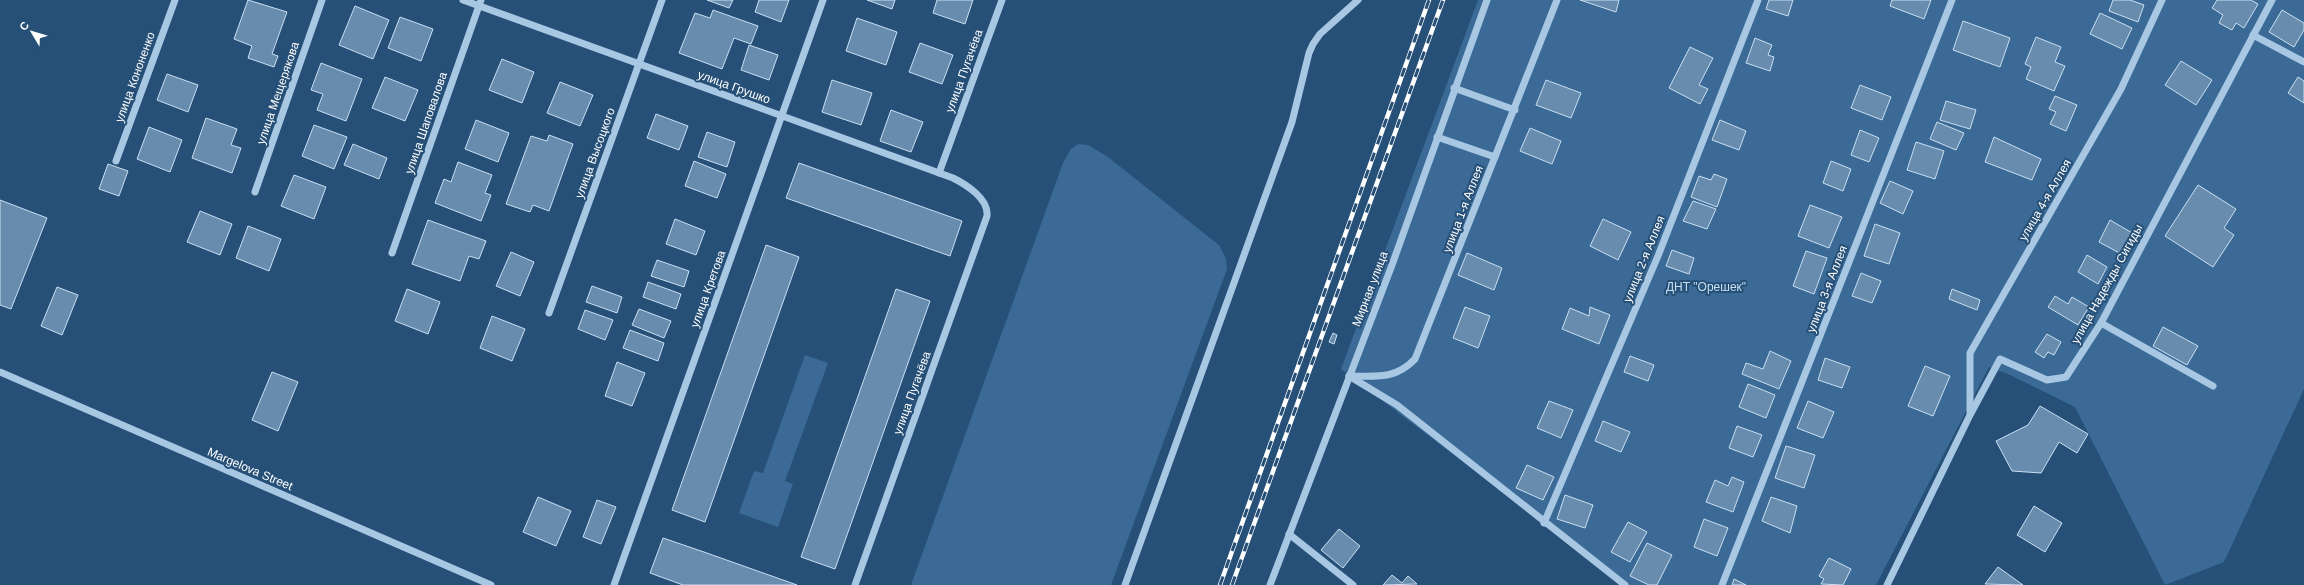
<svg xmlns="http://www.w3.org/2000/svg" width="2304" height="585" font-family="Arial,sans-serif">
<style>
.green{fill:#3a6a95}
.building{fill:#678cae;stroke:#cadff2}
.lines{fill:none;stroke-linecap:round;stroke-linejoin:round}
.minor{stroke:#a8c7e3;stroke-width:7}
.rail-casing{stroke:#fff;stroke-width:4.5}
.rail{stroke:#265077;stroke-width:3;stroke-dasharray:9;stroke-linecap:butt}
.labels{text-anchor:middle;dominant-baseline:central;stroke-width:4;stroke-linejoin:round;paint-order:stroke}
.street-label{font-size:12px;fill:#fff;stroke:#265077}
.park-label{font-size:12px;fill:#cadff2;stroke:#265077}
</style>
<rect width="100%" height="100%" fill="#265077"/>
<g class="green">
<polygon points="1478,0 2304,0 2304,389 2224,562 2165,585 2075,407 2008,374 1989,367 1876,585 1624,585 1341,369"/>
<polygon points="1078,144 1088,145 1108,157 1220,246 1226,259 1227,269 1111,585 911,585 1063,163 1071,149"/>
<polygon points="805,355 828,363 785,481 793,484 778,527 739,513 754,471 763,473"/>
</g>
<g class="building">
<polygon points="248,0 287,12 272,54 278,56 274,67 248,58 252,46 234,39"/>
<polygon points="707,0 733,0 729,8"/>
<polygon points="759,0 789,0 781,22 755,12"/>
<polygon points="867,0 895,0 892,9"/>
<polygon points="937,0 973,0 965,24 933,13"/>
<polygon points="1580,0 1619,0 1616,12"/>
<polygon points="1769,0 1793,0 1788,16 1766,9"/>
<polygon points="1892,0 1931,0 1924,19 1890,6"/>
<polygon points="2113,0 2130,0 2144,5 2138,22 2109,11"/>
<polygon points="2217,0 2251,0 2258,4 2244,28 2236,23 2232,30 2219,23 2223,15 2212,8"/>
<polygon points="355,6 389,20 373,59 339,45"/>
<polygon points="713,10 758,26 751,44 734,38 722,69 679,53 695,13 710,18"/>
<polygon points="2282,10 2304,23 2304,30 2294,47 2269,32"/>
<polygon points="2100,13 2132,28 2122,49 2090,34"/>
<polygon points="400,17 433,29 421,61 388,48"/>
<polygon points="857,18 897,32 886,65 846,51"/>
<polygon points="1963,21 2010,38 2000,67 1953,50"/>
<polygon points="2036,37 2061,47 2055,62 2065,66 2054,91 2026,79 2031,67 2025,64"/>
<polygon points="1755,38 1772,45 1768,55 1774,57 1770,71 1746,63"/>
<polygon points="920,43 953,55 942,84 909,72"/>
<polygon points="749,45 778,55 769,80 741,70"/>
<polygon points="1690,47 1713,58 1699,85 1708,89 1700,104 1669,88"/>
<polygon points="502,59 534,72 522,103 489,90"/>
<polygon points="2181,61 2212,80 2196,105 2165,85"/>
<polygon points="321,63 362,79 346,121 317,110 323,94 311,90"/>
<polygon points="167,74 198,85 188,112 157,100"/>
<polygon points="385,77 418,90 405,121 372,108"/>
<polygon points="2298,77 2304,81 2304,103 2288,93"/>
<polygon points="832,80 872,93 861,125 822,112"/>
<polygon points="1546,80 1581,93 1571,118 1536,105"/>
<polygon points="560,82 593,95 580,126 547,113"/>
<polygon points="1860,85 1891,97 1882,120 1851,108"/>
<polygon points="2055,96 2077,105 2066,131 2050,124 2056,112 2049,109"/>
<polygon points="1946,101 1976,110 1970,129 1940,120"/>
<polygon points="891,110 923,122 911,152 880,141"/>
<polygon points="656,114 688,126 679,150 647,138"/>
<polygon points="206,118 237,129 231,145 241,148 232,173 192,158"/>
<polygon points="476,120 509,133 498,162 465,149"/>
<polygon points="1720,120 1746,131 1739,150 1712,140"/>
<polygon points="1937,122 1964,133 1956,150 1930,139"/>
<polygon points="314,125 347,137 334,169 302,156"/>
<polygon points="149,127 182,140 170,172 137,159"/>
<polygon points="1530,128 1561,141 1552,164 1520,151"/>
<polygon points="1860,130 1879,138 1869,162 1851,155"/>
<polygon points="707,132 735,142 727,167 698,157"/>
<polygon points="549,135 573,144 549,211 533,205 530,212 506,204 531,136 547,141"/>
<polygon points="1994,137 2041,159 2032,180 1985,162"/>
<polygon points="1916,142 1944,151 1935,179 1907,170"/>
<polygon points="353,144 387,158 379,179 344,165"/>
<polygon points="694,161 726,174 717,198 685,186"/>
<polygon points="1831,161 1851,169 1843,191 1823,183"/>
<polygon points="458,162 492,175 485,193 491,195 481,221 435,203 444,179 451,182"/>
<polygon points="799,163 962,221 950,256 786,198"/>
<polygon points="108,164 128,171 119,196 99,189"/>
<polygon points="1714,174 1727,179 1717,207 1691,197 1699,176 1711,180"/>
<polygon points="294,175 326,187 314,219 281,206"/>
<polygon points="1890,181 1913,191 1903,214 1880,203"/>
<polygon points="2198,185 2236,209 2224,228 2234,235 2213,267 2165,236"/>
<polygon points="0,200 47,218 11,309 0,305"/>
<polygon points="1693,201 1716,209 1707,229 1683,221"/>
<polygon points="1810,205 1842,217 1829,248 1798,236"/>
<polygon points="200,211 232,224 220,255 187,242"/>
<polygon points="675,219 705,231 696,255 666,244"/>
<polygon points="1603,219 1631,232 1618,260 1590,246"/>
<polygon points="428,220 486,241 479,259 469,256 460,281 412,264"/>
<polygon points="2110,220 2134,234 2123,255 2099,242"/>
<polygon points="1875,224 1900,233 1889,264 1864,256"/>
<polygon points="248,226 281,239 269,271 236,258"/>
<polygon points="766,245 799,257 705,522 672,510"/>
<polygon points="1672,250 1694,258 1689,274 1666,266"/>
<polygon points="1806,251 1827,258 1814,294 1793,286"/>
<polygon points="511,252 534,262 520,296 496,286"/>
<polygon points="1467,253 1502,268 1494,290 1458,275"/>
<polygon points="2087,255 2107,267 2098,284 2078,272"/>
<polygon points="657,260 689,271 684,287 651,276"/>
<polygon points="1861,273 1881,281 1872,303 1852,296"/>
<polygon points="648,282 681,294 676,309 643,297"/>
<polygon points="592,286 622,297 617,313 586,302"/>
<polygon points="57,287 78,295 62,335 41,326"/>
<polygon points="407,289 440,302 428,334 395,321"/>
<polygon points="896,289 930,301 835,569 801,557"/>
<polygon points="1952,289 1980,300 1977,310 1949,299"/>
<polygon points="2055,296 2068,304 2072,297 2089,307 2078,325 2048,307"/>
<polygon points="1465,307 1490,316 1478,348 1453,338"/>
<polygon points="1590,307 1610,315 1599,344 1562,329 1570,308 1589,316"/>
<polygon points="639,309 671,321 664,338 632,325"/>
<polygon points="585,310 613,320 605,340 578,329"/>
<polygon points="492,316 525,329 512,361 480,348"/>
<polygon points="2163,327 2198,346 2187,365 2153,346"/>
<polygon points="630,330 664,343 658,361 623,348"/>
<polygon points="1333,333 1337,335 1334,344 1329,342"/>
<polygon points="2047,334 2061,342 2054,355 2048,352 2044,358 2035,352"/>
<polygon points="1770,351 1791,361 1779,389 1742,374 1746,363 1763,369"/>
<polygon points="1630,356 1654,365 1648,381 1624,372"/>
<polygon points="1825,358 1850,367 1842,388 1818,380"/>
<polygon points="617,362 645,373 632,406 605,396"/>
<polygon points="1925,366 1950,376 1933,416 1908,406"/>
<polygon points="272,372 298,382 278,431 252,420"/>
<polygon points="1748,384 1775,395 1766,418 1739,407"/>
<polygon points="1549,401 1573,410 1561,438 1537,428"/>
<polygon points="1808,401 1834,412 1823,438 1797,428"/>
<polygon points="2040,406 2088,434 2077,453 2059,442 2041,473 2012,471 1996,441 2028,425"/>
<polygon points="1603,421 1630,432 1621,452 1595,441"/>
<polygon points="1737,426 1762,435 1753,457 1729,448"/>
<polygon points="1786,446 1815,455 1804,488 1775,478"/>
<polygon points="1527,465 1554,477 1543,500 1516,488"/>
<polygon points="1732,477 1744,482 1733,512 1706,502 1715,480 1728,486"/>
<polygon points="1565,495 1593,505 1585,528 1557,519"/>
<polygon points="538,497 571,511 556,546 523,532"/>
<polygon points="1771,497 1797,506 1790,533 1762,521"/>
<polygon points="597,500 616,507 601,544 583,537"/>
<polygon points="2034,506 2062,523 2045,552 2017,535"/>
<polygon points="1704,519 1728,528 1717,556 1694,547"/>
<polygon points="1628,522 1647,532 1630,562 1611,552"/>
<polygon points="1339,529 1360,546 1343,568 1321,550"/>
<polygon points="663,538 704,552 797,585 683,585 650,573"/>
<polygon points="1647,543 1672,555 1657,585 1649,585 1630,576"/>
<polygon points="1829,558 1851,569 1843,585 1821,584 1824,579 1819,576"/>
<polygon points="1998,567 2023,585 1985,584"/>
<polygon points="1392,575 1402,583 1408,576 1417,584 1383,585"/>
<polygon points="1734,579 1746,585 1732,585"/>
</g>
<g class="lines">
<g class="minor">
<path d="M463 0 953 178C967 185 989 199 987 216L855 585"/>
<polyline points="2253,35 2304,62"/>
<polyline points="1454,88 1515,110"/>
<polyline points="1437,137 1495,157"/>
<polyline points="116,161 175,0"/>
<polyline points="939,173 1002,0"/>
<polyline points="255,192 322,0"/>
<polyline points="392,253 481,0"/>
<polyline points="549,313 662,0"/>
<polyline points="2101,323 2213,386"/>
<polyline points="0,372 491,585"/>
<path d="M1349 376C1376 376 1395 380 1415 359L1557 0"/>
<polyline points="1349,376 1397,405 1625,585"/>
<polyline points="1970,413 1970,353 2121,89 2162,0"/>
<polyline points="1544,523 1658,256 1758,0"/>
<polyline points="1289,534 1353,585"/>
<polyline points="614,585 823,0"/>
<polyline points="1125,585 1292,122 1309,53 1313,44 1320,34 1358,0"/>
<polyline points="1270,585 1392,265 1487,0"/>
<polyline points="1722,585 1952,0"/>
<polyline points="1887,585 1970,415 2000,359 2047,380 2066,377 2101,323 2272,0"/>
</g>
<g class="rail-casing">
<g id="rail">
<polyline points="1220,585 1429,0"/>
<polyline points="1232,585 1443,0"/>
</g>
</g>
<use href="#rail" class="rail"/>
</g>
<g class="labels">
<g class="street-label">
<text transform="translate(964 71) rotate(-70)">улица Пугачёва</text>
<text transform="translate(135 77) rotate(-70)">улица Кононенко</text>
<text transform="translate(734 87) rotate(20)">улица Грушко</text>
<text transform="translate(278 93) rotate(-71)">улица Мещерякова</text>
<text transform="translate(426 123) rotate(-71)">улица Шаповалова</text>
<text transform="translate(595 153) rotate(-70)">улица Высоцкого</text>
<text transform="translate(2045 200) rotate(-60)">улица 4-я Аллея</text>
<text transform="translate(1463 209) rotate(-69)">улица 1-я Аллея</text>
<text transform="translate(1644 259) rotate(-68)">улица 2-я Аллея</text>
<text transform="translate(2107 284) rotate(-61)">улица Надежды Сигиды</text>
<text transform="translate(708 289) rotate(-70)">улица Кретова</text>
<text transform="translate(1370 289) rotate(-69)">Мирная улица</text>
<text transform="translate(1827 289) rotate(-69)">улица 3-я Аллея</text>
<text transform="translate(912 393) rotate(-70)">улица Пугачёва</text>
<text transform="translate(250 469) rotate(23)">Margelova Street</text>
</g>
<g class="park-label">
<text x="1706" y="287">ДНТ "Орешек"</text>
</g>
</g>
<g transform="translate(32 32) rotate(308)" stroke="#265077" stroke-width="3" paint-order="stroke">
<path d="M0-3L7 15L0 10L-7 15Z" fill="#ffffff"/>
<text y="-6" font-size="11" font-weight="bold" text-anchor="middle" fill="#ffffff">С</text>
</g>
</svg>
